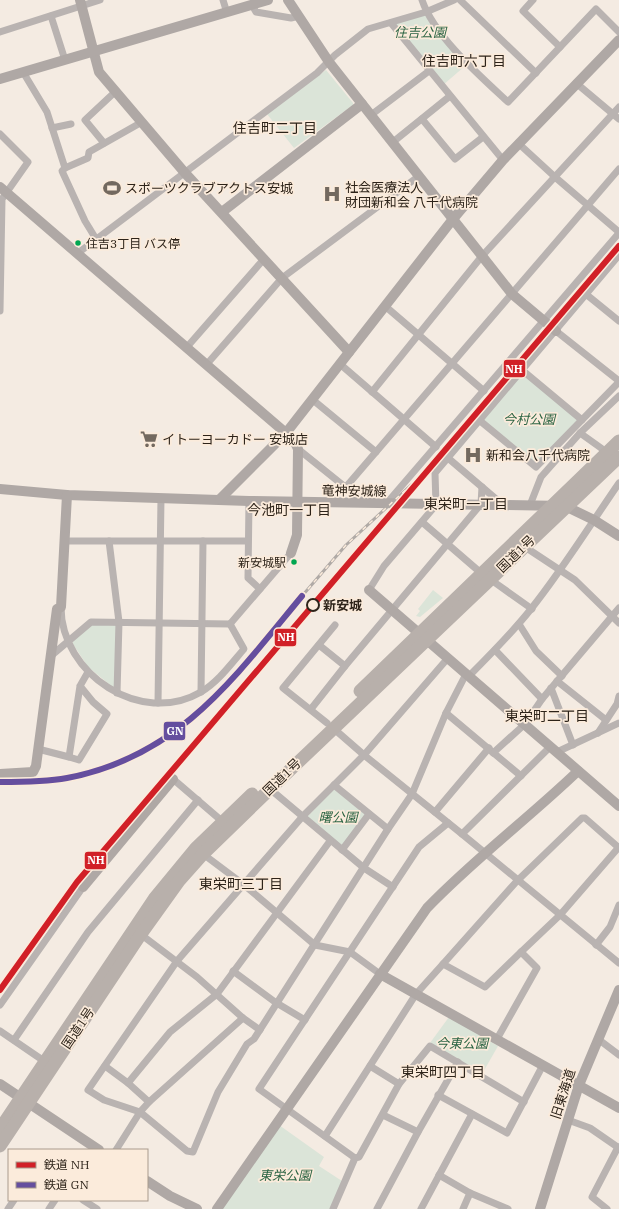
<svg xmlns="http://www.w3.org/2000/svg" width="619" height="1209" font-family="'IBM Plex Serif','Noto Sans JP',serif">
<style>
.green{fill:#dbe4d8}
.lines{fill:none;stroke-linecap:round;stroke-linejoin:round}
.street{stroke:#b9b3b1;stroke-width:7}
.secondary{stroke:#afa8a5;stroke-width:10}
.highway{stroke:#b8b0ab;stroke-width:13}
.rail-casing{stroke:#b0aaa6;stroke-width:3}
.rail{stroke:#fbebdb;stroke-width:1.5;stroke-dasharray:4.5;stroke-linecap:butt}
.rail-1-casing{stroke:#fbebdb;stroke-width:9}
.rail-2-casing{stroke:#fbebdb;stroke-width:9}
.rail-1{stroke:#d12027;stroke-width:6}
.rail-2{stroke:#654e9e;stroke-width:6}
.bus-dot{fill:#00a651;stroke:#fbebdb;stroke-width:1.5}
.stop-dot{fill:#fbebdb;stroke:#2d2319;stroke-width:2}
.labels{text-anchor:middle;dominant-baseline:central;stroke-width:3.5;stroke-linejoin:round;paint-order:stroke}
.bus-label{font-size:12px;fill:#2d2319;stroke:#fbebdb;text-anchor:start}
.park-label{font-size:13px;font-style:italic;fill:#2b6443;stroke:#fbebdb}
.poi-label{font-size:13px;fill:#2d2319;stroke:#fbebdb;text-anchor:start}
.street-label{font-size:13px;fill:#2d2319;stroke:#fbebdb}
.stop-label{font-size:13px;font-weight:bold;fill:#2d2319;stroke:#fbebdb;text-anchor:start}
.neighbourhood-label{font-size:14px;fill:#2d2319;stroke:#fbebdb}
.line-badge{stroke:#fbebdb;stroke-width:1.5}
.badge-label{font-size:11px;text-anchor:middle;font-weight:bold;fill:#fff}
</style>
<rect width="100%" height="100%" fill="#f4ebe2"/>
<g class="green">
<polygon points="426,14 465,66 443,85 393,24"/>
<polygon points="326,70 353,103 353,105 294,148 267,114"/>
<polygon points="521,375 525,375 577,419 577,422 540,461 534,462 484,421 484,418"/>
<polygon points="433,590 443,598 420,617 416,616 420,611 418,609"/>
<polygon points="93,624 116,624 116,687 114,688 88,667 73,644 73,641"/>
<polygon points="334,789 365,813 366,816 344,845 341,846 308,818 308,816"/>
<polygon points="449,1017 498,1046 482,1074 430,1043"/>
<polygon points="279,1125 324,1157 319,1166 342,1181 331,1209 220,1209"/>
</g>
<g class="lines">
<g class="street">
<polyline points="223,0 227,13"/>
<path d="M422 0C434 36 480 76 508 102L596 9 619 32"/>
<polyline points="460,0 536,73"/>
<polyline points="533,0 523,11 560,47"/>
<polyline points="252,5 256,12 291,18 299,16"/>
<polyline points="51,16 65,60"/>
<polyline points="391,23 503,160"/>
<polyline points="0,32 100,0"/>
<polyline points="23,72 47,112 65,168 88,158 89,152 142,122"/>
<polyline points="576,83 619,119"/>
<polyline points="371,115 429,71"/>
<polyline points="422,119 455,159 483,137"/>
<polyline points="52,128 71,124"/>
<polyline points="0,134 28,162 2,199 0,311"/>
<polyline points="393,142 450,96"/>
<polyline points="104,143 85,120 116,91"/>
<polyline points="518,143 555,177 619,232"/>
<polyline points="65,168 62,171 85,221 96,239"/>
<polyline points="78,253 317,73 335,55 368,29 426,12 454,0"/>
<polyline points="587,295 619,321"/>
<polyline points="385,306 484,391"/>
<polyline points="556,331 619,381"/>
<polyline points="187,347 264,259"/>
<polyline points="207,364 282,278 419,176"/>
<polyline points="340,364 436,447"/>
<polyline points="522,370 582,420"/>
<polyline points="372,392 482,256 619,107"/>
<polyline points="313,400 376,452"/>
<polyline points="479,420 536,467 619,382"/>
<polyline points="580,433 601,448 606,454"/>
<polyline points="298,449 365,503"/>
<polyline points="448,458 496,499 497,504"/>
<polyline points="345,488 619,169"/>
<polyline points="249,501 248,578 260,589"/>
<polyline points="386,504 619,233"/>
<polyline points="530,505 541,477 580,433 619,396"/>
<polyline points="422,522 481,573"/>
<polyline points="65,541 247,541"/>
<polyline points="109,541 119,622 117,693"/>
<polyline points="525,547 575,580 619,623"/>
<polyline points="489,580 494,582 532,609"/>
<polyline points="369,590 384,566 436,505 435,473 619,255"/>
<path d="M61 607C61 674 141 727 201 692 218 682 231 664 244 649L230 624"/>
<polyline points="230,624 291,553"/>
<polyline points="519,624 536,651 562,676"/>
<polyline points="319,645 345,666"/>
<polyline points="495,650 542,699"/>
<polyline points="52,655 91,622 230,624"/>
<polyline points="448,658 364,755 303,816 177,961 88,1090 104,1100 140,1112 187,1151 193,1152 218,1092 247,1044 254,1039 388,829 412,794 446,713 466,674"/>
<path d="M469 676C490 655 512 633 531 609 563 569 590 525 619 483"/>
<polyline points="557,681 606,720"/>
<polyline points="80,686 93,702 107,714 79,760 69,757 80,686 88,672"/>
<polyline points="551,688 573,745"/>
<polyline points="201,692 203,541"/>
<polyline points="158,703 161,498"/>
<polyline points="311,709 345,666 481,504 482,487"/>
<polyline points="446,713 521,776"/>
<polyline points="327,723 283,688 335,625"/>
<polyline points="333,728 364,755 462,834"/>
<polyline points="598,733 617,704 619,696"/>
<polyline points="550,747 462,834 619,963"/>
<polyline points="38,749 69,757"/>
<polyline points="557,752 619,723"/>
<polyline points="493,753 525,724 542,699 619,608"/>
<polyline points="173,779 223,822"/>
<polyline points="334,785 388,829"/>
<polyline points="270,789 364,868 393,887"/>
<polyline points="435,812 489,748"/>
<polyline points="342,850 369,814"/>
<polyline points="203,854 243,884 315,945 350,952 380,974"/>
<polyline points="139,933 197,977 243,1018 260,1030"/>
<polyline points="596,945 610,927 619,905"/>
<polyline points="521,952 560,915 619,847"/>
<polyline points="233,971 275,1002 305,1020"/>
<polyline points="0,1005 83,887"/>
<polyline points="0,1031 44,1061"/>
<polyline points="497,1039 537,968 521,952 485,987 443,964 517,881 582,818 585,818 619,848"/>
<polyline points="598,1039 619,1055"/>
<polyline points="14,1040 88,932 198,800"/>
<polyline points="105,1066 128,1083 149,1102"/>
<polyline points="370,1066 399,1084"/>
<polyline points="128,1083 170,1032 217,994 330,841"/>
<polyline points="438,1095 507,1133 543,1065"/>
<polyline points="383,1115 418,1132"/>
<polyline points="568,1120 590,1128 619,1148"/>
<polyline points="325,1136 416,994 443,964"/>
<polyline points="116,1150 140,1112 149,1102 243,1018"/>
<polyline points="355,1158 259,1089 419,847 448,823"/>
<polyline points="439,1175 470,1193 508,1209"/>
<polyline points="83,1200 97,1209"/>
<polyline points="8,1209 14,1200"/>
<polyline points="49,1209 55,1200"/>
<polyline points="333,1209 355,1158 359,1157 399,1084 430,1046 524,1102"/>
<polyline points="377,1209 418,1132 458,1062"/>
<polyline points="421,1209 472,1114"/>
<polyline points="463,1209 470,1193"/>
<polyline points="607,1209 592,1197 618,1147"/>
</g>
<g class="secondary">
<polyline points="80,0 99,72 185,173 349,352"/>
<polyline points="288,0 329,62 512,294 556,331"/>
<polyline points="0,79 268,0"/>
<polyline points="0,187 294,440 298,449 297,535 291,553"/>
<polyline points="222,212 362,104"/>
<polyline points="0,489 67,495 249,501 565,506 594,520 619,536"/>
<polyline points="220,499 286,433 453,219 503,160 619,40"/>
<polyline points="369,590 619,806"/>
<polyline points="0,774 33,772 36,766 57,609 61,607 67,495"/>
<polyline points="83,887 173,779"/>
<polyline points="380,974 619,1108"/>
<polyline points="0,1084 99,1150"/>
<polyline points="147,1181 170,1196 197,1209"/>
<path d="M217 1209 427 908C474 859 529 818 578 771"/>
<polyline points="540,1209 579,1085 619,990"/>
</g>
<g class="highway">
<polyline points="360,691 619,441"/>
<polyline points="0,1129 154,899 196,848 252,794"/>
<polyline points="0,1146 141,934 179,881 203,854 270,789 619,457"/>
</g>
<g class="rail-casing">
<polyline id="rail" points="302,596 346,545 411,485"/>
</g>
<use href="#rail" class="rail"/>
<g class="rail-1-casing">
<polyline id="rail-1" points="0,990 77,882 619,246"/>
</g>
<g class="rail-2-casing">
<path id="rail-2" d="M0 782C22 782 45 782 67 778 179 757 234 678 302 596"/>
</g>
<use href="#rail-1" class="rail-1"/>
<use href="#rail-2" class="rail-2"/>
</g>
<defs>
<g id="stadium-bare" transform="scale(1.38)"><path d="M0-5a6.5 5 0 1 0 0 10a6.5 5 0 1 0 0-10ZM-3.5-1.8h7v3.6h-7Z" fill="#73695f" stroke="#fbebdb" stroke-width="2.5" paint-order="stroke"/></g>
<g id="hospital-bare" transform="scale(1.38)"><path d="M-5-5h3v3.5h4V-5h3V5h-3V1.5h-4V5h-3Z" fill="#73695f" stroke="#fbebdb" stroke-width="2.5" paint-order="stroke"/></g>
<g id="supermarket-bare" transform="scale(1.38)"><path d="M-6-5.5h2.5l.6 2H6L4.5 2H-2.5L-4.4-4H-6ZM-1.5 3.2a1.3 1.3 0 1 0 .1 0ZM3 3.2a1.3 1.3 0 1 0 .1 0Z" fill="#73695f" stroke="#fbebdb" stroke-width="2.5" paint-order="stroke"/></g>
</defs>
<g fill-rule="evenodd">
<use href="#stadium-bare" x="112" y="188"/>
<use href="#hospital-bare" x="332" y="194"/>
<use href="#supermarket-bare" x="149" y="439"/>
<use href="#hospital-bare" x="473" y="455"/>
</g>
<g class="bus-dot">
<circle cx="78" cy="243" r="3.5"/>
<circle cx="294" cy="562" r="3.5"/>
</g>
<circle class="stop-dot" cx="313" cy="605" r="6"/>
<g class="labels">
<g class="bus-label">
<text x="86" y="243">住吉3丁目 バス停</text>
<text x="286" y="562" text-anchor="end">新安城駅</text>
</g>
<g class="park-label">
<text x="420" y="32">住吉公園</text>
<text x="529" y="419">今村公園</text>
<text x="338" y="817">曙公園</text>
<text x="462" y="1043">今東公園</text>
<text x="285" y="1175">東栄公園</text>
</g>
<g class="poi-label">
<text x="345" y="187">社会医療法人<tspan x="345" dy="15">財団新和会 八千代病院</tspan></text>
<text x="125" y="188">スポーツクラブアクトス安城</text>
<text x="162" y="439">イトーヨーカドー 安城店</text>
<text x="486" y="455">新和会八千代病院</text>
</g>
<g class="street-label">
<text transform="translate(354 491) rotate(1)">竜神安城線</text>
<text transform="translate(516 554) rotate(-44)">国道1号</text>
<text transform="translate(282 777) rotate(-44)">国道1号</text>
<text transform="translate(78 1028) rotate(-56)">国道1号</text>
<text transform="translate(563 1094) rotate(-72)">旧東海道</text>
</g>
<g class="stop-label">
<text x="323" y="605">新安城</text>
</g>
<g class="neighbourhood-label">
<text x="464" y="61">住吉町六丁目</text>
<text x="275" y="128">住吉町二丁目</text>
<text x="466" y="504">東栄町一丁目</text>
<text x="289" y="510">今池町一丁目</text>
<text x="547" y="716">東栄町二丁目</text>
<text x="241" y="884">東栄町三丁目</text>
<text x="443" y="1072">東栄町四丁目</text>
</g>
</g>
<g class="line-badge">
<rect x="503" y="359" width="23" height="19" rx="4" fill="#d12027"/>
<rect x="274" y="628" width="23" height="19" rx="4" fill="#d12027"/>
<rect x="163" y="721" width="23" height="20" rx="4" fill="#654e9e"/>
<rect x="84" y="851" width="23" height="19" rx="4" fill="#d12027"/>
</g>
<g class="badge-label">
<text x="514" y="373">NH</text>
<text x="286" y="641">NH</text>
<text x="175" y="735">GN</text>
<text x="96" y="864">NH</text>
</g>
<rect x="8" y="1149" width="140" height="52" fill="#fbebdb" stroke="#a99b8d"/>
<rect x="16" y="1162" width="20" height="6" fill="#d12027" stroke="#a99b8d"/>
<text x="44" y="1169" font-size="12" fill="#2d2319">鉄道 NH</text>
<rect x="16" y="1182" width="20" height="6" fill="#654e9e" stroke="#a99b8d"/>
<text x="44" y="1189" font-size="12" fill="#2d2319">鉄道 GN</text>
</svg>
